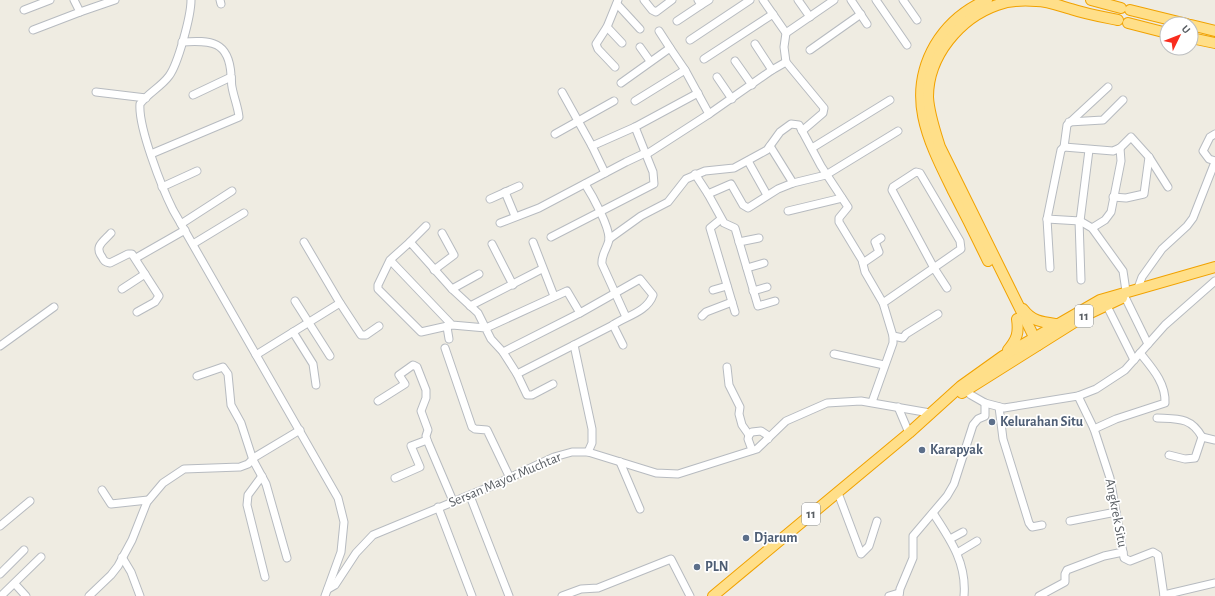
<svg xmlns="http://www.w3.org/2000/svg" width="1215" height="596" font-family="'Alegreya Sans',sans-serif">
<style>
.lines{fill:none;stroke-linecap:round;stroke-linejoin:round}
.minor-casing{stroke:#b7bbc0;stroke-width:9}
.highway-casing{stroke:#f1a200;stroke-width:12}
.minor{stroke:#fff;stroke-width:7}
.highway{stroke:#ffdf89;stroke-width:10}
.service-dot{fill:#5c6f8a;stroke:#fff;stroke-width:1.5}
.labels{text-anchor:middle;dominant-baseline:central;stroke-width:3.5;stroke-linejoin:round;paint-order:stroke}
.shield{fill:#fff;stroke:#8c8f92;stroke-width:1}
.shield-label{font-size:13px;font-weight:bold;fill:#5a5f64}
.service-label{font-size:14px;font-weight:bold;fill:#4e5e75;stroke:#fff;text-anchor:start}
.street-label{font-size:14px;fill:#5a5f64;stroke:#fff}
</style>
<rect width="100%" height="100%" fill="#efece2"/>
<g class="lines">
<g class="minor-casing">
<g id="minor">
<path d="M191 0C191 16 178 64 169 76 161 87 148 93 140 104 138 127 162 188 173 210L338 498 344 522 341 552 325 596"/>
<polyline points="220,0 221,4"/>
<polyline points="644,0 652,10 656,12 672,0"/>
<polyline points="698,0 701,5 709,0"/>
<polyline points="763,0 786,33 784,47 786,62"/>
<polyline points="798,0 810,17"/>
<polyline points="851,0 867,24"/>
<polyline points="876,0 907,45"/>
<polyline points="903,0 917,20"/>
<polyline points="617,4 640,29"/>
<polyline points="24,10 50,0"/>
<polyline points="80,12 115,0"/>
<polyline points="677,21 701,5"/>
<polyline points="607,27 622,43"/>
<polyline points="33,30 80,12 74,0"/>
<polyline points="659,31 670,48"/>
<polyline points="786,33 834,0"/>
<polyline points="690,40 750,0"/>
<polyline points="755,44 772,70"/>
<polyline points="640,47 650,61"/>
<polyline points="810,50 861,14"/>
<polyline points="704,59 773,14"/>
<polyline points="735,61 752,85"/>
<polyline points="615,67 598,49 596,44 607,27 618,0"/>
<polyline points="717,77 732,99"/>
<polyline points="621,83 670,48 685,70 709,114 772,70 786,62 824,108 823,113 802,131"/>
<polyline points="1108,87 1067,125 1064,147 1061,150 1047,219 1080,221 1092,228 1123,271 1126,291"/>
<polyline points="96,92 146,98"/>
<polyline points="562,92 592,146"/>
<polyline points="193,95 231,77"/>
<polyline points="635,101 685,70"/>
<polyline points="1069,122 1103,120 1123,100"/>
<polyline points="555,134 614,101"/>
<polyline points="1215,134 1210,137 1203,151 1209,159 1215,161"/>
<polyline points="770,146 793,183"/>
<polyline points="1064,147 1113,151 1120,148 1131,137 1149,157 1168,187"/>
<polyline points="812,148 890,100"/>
<path d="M151 154 239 117C238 107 234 98 232 87 231 83 232 79 231 75 229 41 211 40 182 42"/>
<polyline points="748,161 767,195"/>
<polyline points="605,173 592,146 635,127 698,93"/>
<polyline points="695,174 708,194 731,184 743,205 748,208 778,189 793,183 826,175 898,131"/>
<path d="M585 184C592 195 610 227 609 240 607 249 601 255 602 264L626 317"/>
<polyline points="162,187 197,171"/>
<polyline points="505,192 515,216"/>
<polyline points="708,194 724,223 735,228 758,306 775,301"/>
<polyline points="1113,197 1126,198 1144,194 1149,157"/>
<polyline points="490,199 519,186"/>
<polyline points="788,211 842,198"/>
<polyline points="721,219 710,228 735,312"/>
<polyline points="1047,219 1050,268"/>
<polyline points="1079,220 1081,280"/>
<polyline points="1080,221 1089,150"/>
<polyline points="500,223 539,208 626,162 643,154 647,154 709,114"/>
<polyline points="181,224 232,191"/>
<polyline points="1092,228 1105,220 1111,212 1121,161 1120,148"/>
<path d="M111 233C103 242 94 246 102 257 104 261 105 262 110 263L128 254H132L159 296 155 302 137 312"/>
<polyline points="551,237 654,184 653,172 635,127"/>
<polyline points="609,239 641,216 668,202 686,179 705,171 734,168 767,150 780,132 791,124 799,125 821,166 848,207 839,218 839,222 862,260 865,272 883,303 893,336 893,343 872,402"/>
<polyline points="304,242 340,303 361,335 366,335 379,326"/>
<polyline points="410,242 426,226"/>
<polyline points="533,242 554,296"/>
<polyline points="739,242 759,238"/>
<polyline points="193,244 244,213"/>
<polyline points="492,244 513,285"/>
<polyline points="136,258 185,230"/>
<path d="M390 260 452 325 486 328 567 291 580 313 640 279 653 295C647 312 626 316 613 325L517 374 503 352 491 339 478 313 452 289 410 242 390 260 378 285V289L421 332 452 325"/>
<polyline points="863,263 879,252 875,242 881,238"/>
<polyline points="747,268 764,263"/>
<polyline points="434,270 454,255 442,233"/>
<polyline points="1138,288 1142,277 1162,249 1187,226 1193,218 1215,162"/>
<polyline points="122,289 145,274"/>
<polyline points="452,289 479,274"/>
<polyline points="713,290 727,286"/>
<polyline points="753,291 767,287"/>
<polyline points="1125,297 1148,344"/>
<polyline points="295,301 330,356"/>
<polyline points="883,303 961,249 960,241 920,173 916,172 893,187 892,190 934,268 947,288"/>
<polyline points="470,306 542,269"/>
<polyline points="1107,306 1134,360"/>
<polyline points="702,316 706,312 732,302"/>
<polyline points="613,325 623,345"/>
<polyline points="447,327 449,339"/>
<polyline points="293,332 313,364 316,385"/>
<polyline points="893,336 903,338 906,334 938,314"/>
<polyline points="574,345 592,429 592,443 588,452"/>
<polyline points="0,346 54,307"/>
<polyline points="445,348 472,427 475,429 487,430 510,478"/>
<polyline points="503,352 580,313"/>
<polyline points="834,354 884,365"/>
<polyline points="256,355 340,303"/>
<polyline points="727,367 729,385 740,407 739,414 742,425 749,435 748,439 752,450"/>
<polyline points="517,374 527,395 532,395 553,384"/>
<polyline points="197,376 223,367 228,374 231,405 241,423 253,460 266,484 287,558"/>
<polyline points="963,388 971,395 985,403 1004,408 1078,396 1096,389 1125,370 1165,325 1215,281"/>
<polyline points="1078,396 1094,429 1110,478 1124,558 1130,561 1153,552 1158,555 1164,596"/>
<polyline points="378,401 405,384 399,375 413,365 417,367 426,390 426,398 421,411 428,430 426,436 427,440 453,501"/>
<polyline points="898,407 909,433"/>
<polyline points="999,407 1003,439 1029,523 1032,527 1042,525"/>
<path d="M1157 418C1178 419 1191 417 1202 437"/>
<path d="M1094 429 1116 419 1165 403C1166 383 1152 368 1140 353"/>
<polyline points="749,435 752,432 761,431 767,435 768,439"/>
<polyline points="1169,455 1185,459 1195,458 1202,437 1215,440"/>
<polyline points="620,462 640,509"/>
<polyline points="262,476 248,495 247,505 265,577"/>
<polyline points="395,478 420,467 411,446 427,440"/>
<polyline points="102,490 111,504 148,500"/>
<polyline points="838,493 861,554 869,546 877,521"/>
<polyline points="470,496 509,596"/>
<polyline points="438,507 472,596"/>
<path d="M933 513C950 539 967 563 964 596"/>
<polyline points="1070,521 1116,512"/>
<polyline points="0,526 30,501"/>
<polyline points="950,539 963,532"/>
<polyline points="957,553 977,541"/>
<polyline points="122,557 131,572 140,596"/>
<polyline points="0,574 24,550"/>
<polyline points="15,584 26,596"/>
<polyline points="328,589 335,585 356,553 373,535 494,485 554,457 572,452 588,452 656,473 678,474 757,449 786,421 827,403 861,401 930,413"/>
<polyline points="1164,595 1215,583"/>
<polyline points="1,596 41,557"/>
<polyline points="89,596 111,575 118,566 132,540 147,502 163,483 184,469 240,467 248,464 255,457 300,430"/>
<polyline points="562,596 581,589 598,588 671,559 690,596"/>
<polyline points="889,596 899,593"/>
<polyline points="899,596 900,589 913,558 913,536 947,496 954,484 973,425 978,419 985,416 985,403"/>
<polyline points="1039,596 1065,582 1065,574 1067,570 1104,556 1123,552"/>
</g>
</g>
<g class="highway-casing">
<g id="highway">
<path d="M987 0C966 9 947 25 935 45 905 97 929 142 953 191 965 214 977 238 988 261"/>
<polyline points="1091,0 1121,8"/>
<polyline points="1130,10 1187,24"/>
<polyline points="1128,23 1167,33"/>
<polyline points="1191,25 1215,31"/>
<polyline points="1191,38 1215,43"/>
<path d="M1023 309C1032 321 1041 322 1056 324"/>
<path d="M1038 345 940 147C935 131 929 114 928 97 928 56 960 18 997 5 1008 1 1024 0 1036 1 1048 1 1060 6 1071 9 1086 14 1103 17 1118 20"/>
<path d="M1008 350C1017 339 1019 333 1017 319"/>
<polyline points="962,393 1086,315 1122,298"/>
<polyline points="713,596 909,433 961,386 1003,356 1100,300 1215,267"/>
</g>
</g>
<use href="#minor" class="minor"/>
<use href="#highway" class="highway"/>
</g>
<g class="service-dot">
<circle cx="992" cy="422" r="4"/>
<circle cx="922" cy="450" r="4"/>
<circle cx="746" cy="538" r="4"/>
<circle cx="697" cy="567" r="4"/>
</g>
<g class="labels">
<g class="shield">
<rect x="1075" y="305" width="18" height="22" rx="3"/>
<rect x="802" y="503" width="18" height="22" rx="3"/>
</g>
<g class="shield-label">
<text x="1084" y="316">11</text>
<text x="811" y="514">11</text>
</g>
<g class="service-label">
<text x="1000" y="422">Kelurahan Situ</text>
<text x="930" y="450">Karapyak</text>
<text x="754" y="538">Djarum</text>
<text x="705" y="567">PLN</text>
</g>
<g class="street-label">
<text transform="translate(505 480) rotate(-23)">Sersan Mayor Muchtar</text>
<text transform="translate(1116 513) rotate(79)">Angkrek Situ</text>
</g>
</g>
<g transform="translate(1179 36) rotate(47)"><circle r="19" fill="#ffffff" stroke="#bdbfc1"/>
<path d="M0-3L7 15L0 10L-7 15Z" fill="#f92c1e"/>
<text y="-6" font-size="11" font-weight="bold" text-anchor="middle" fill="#5a5f64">U</text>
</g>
</svg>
